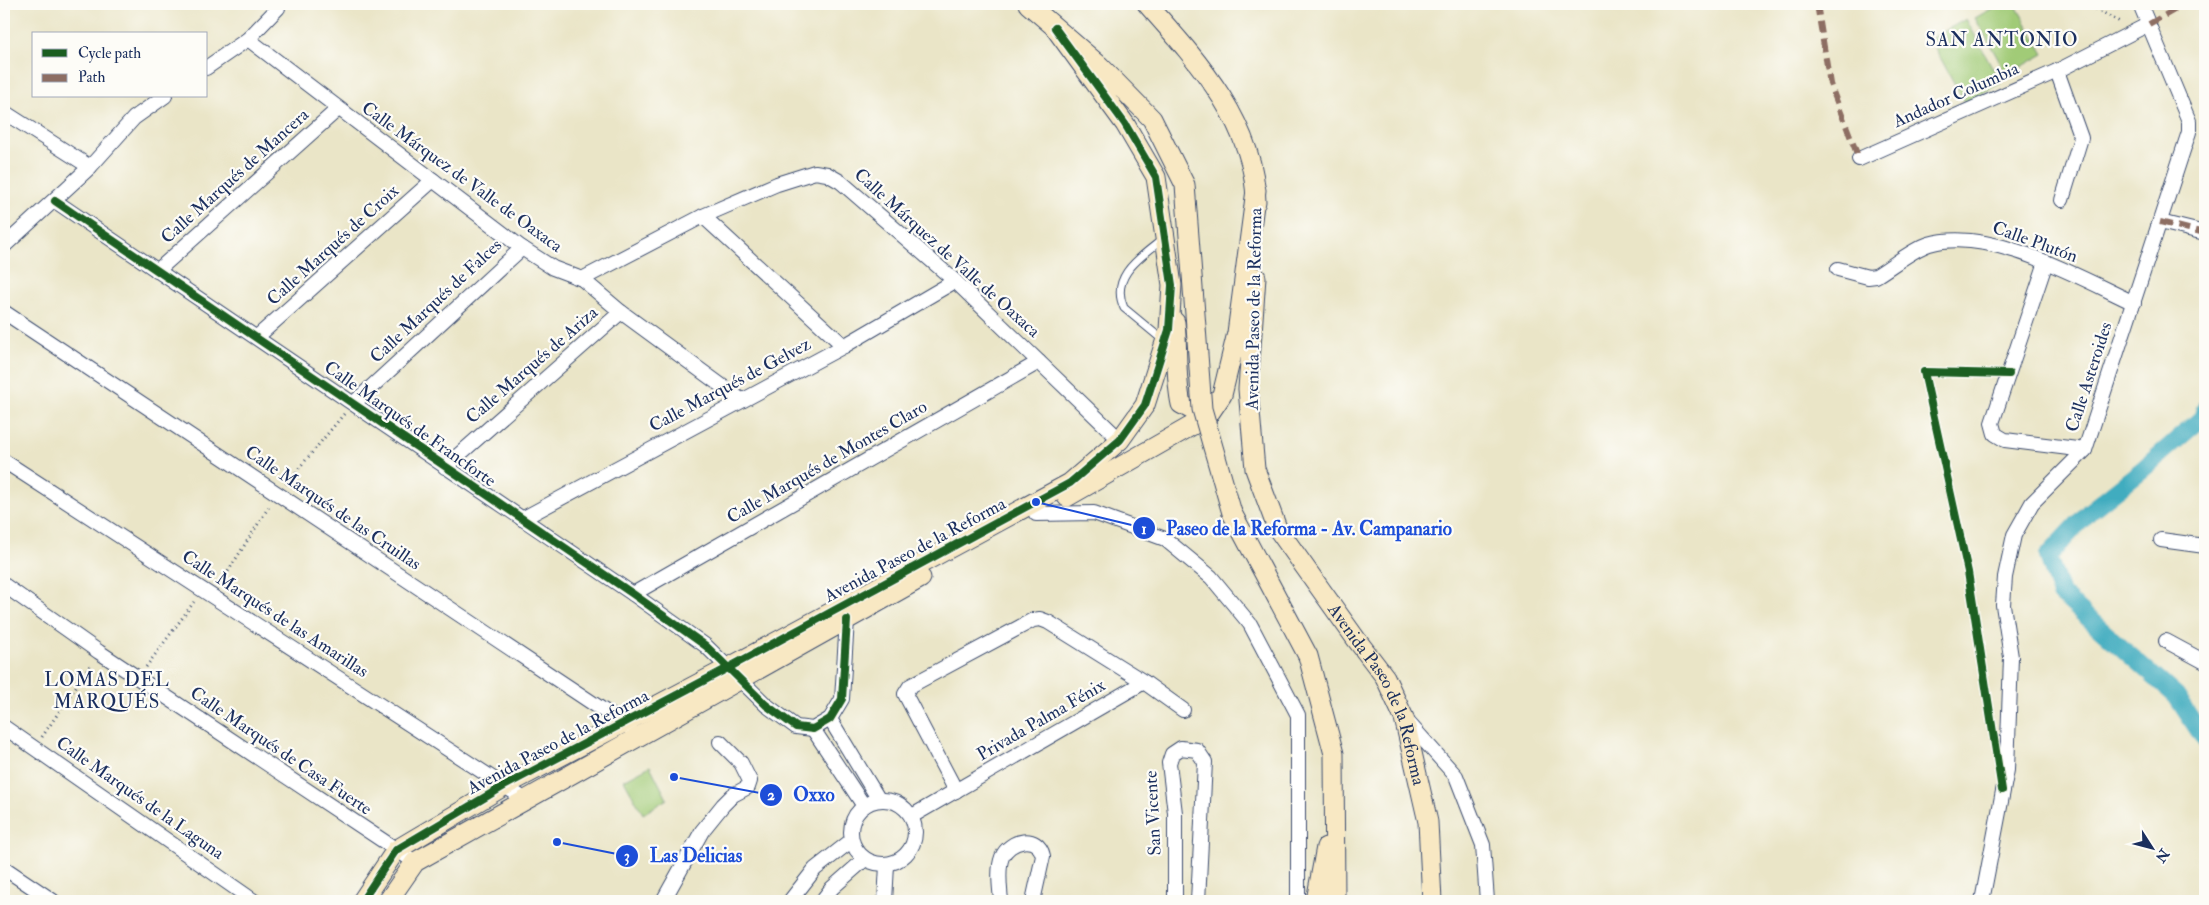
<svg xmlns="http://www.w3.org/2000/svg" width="2209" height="905" font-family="'IM FELL Double Pica',serif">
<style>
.grass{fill:#a1cb77;stroke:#5e7d6a}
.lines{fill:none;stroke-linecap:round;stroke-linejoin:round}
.canal{stroke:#40acbf;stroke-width:18}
.lane-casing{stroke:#3a4a6e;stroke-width:9}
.street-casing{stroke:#3a4a6e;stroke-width:16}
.secondary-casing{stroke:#3a4a6e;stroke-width:21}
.path{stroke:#3a4a6e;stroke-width:3;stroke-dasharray:1 4;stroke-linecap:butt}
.lane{stroke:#fff;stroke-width:7}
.street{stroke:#fff;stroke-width:14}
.secondary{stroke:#f8e8c3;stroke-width:19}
.secondary-bridge-casing{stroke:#3a4a6e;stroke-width:21;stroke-linecap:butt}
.secondary-bridge{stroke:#f8e8c3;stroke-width:19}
.quiet{stroke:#8d6e63;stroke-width:6;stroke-dasharray:12 6;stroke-linecap:butt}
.cycleway-casing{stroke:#fdfcf7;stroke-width:11}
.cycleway{stroke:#1b5e20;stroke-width:8}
.labels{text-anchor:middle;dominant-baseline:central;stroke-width:4.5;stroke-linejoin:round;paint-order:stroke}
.street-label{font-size:18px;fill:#1b2f5e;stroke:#fdfcf7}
.neighbourhood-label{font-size:19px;letter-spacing:1px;fill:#1b2f5e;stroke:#fdfcf7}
.leader{fill:none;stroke:#1d4ed8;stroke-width:2}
.callout-dot{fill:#1d4ed8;stroke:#fdfcf7;stroke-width:2}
.mark-label{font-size:15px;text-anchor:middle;font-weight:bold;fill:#fff}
.callout-label{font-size:19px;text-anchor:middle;font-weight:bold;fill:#1d4ed8;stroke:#fdfcf7;stroke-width:4.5;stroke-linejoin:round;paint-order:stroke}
</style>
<rect width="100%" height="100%" fill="#fdfcf7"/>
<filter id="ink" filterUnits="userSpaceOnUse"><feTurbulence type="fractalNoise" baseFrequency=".02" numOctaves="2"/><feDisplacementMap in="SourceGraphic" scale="10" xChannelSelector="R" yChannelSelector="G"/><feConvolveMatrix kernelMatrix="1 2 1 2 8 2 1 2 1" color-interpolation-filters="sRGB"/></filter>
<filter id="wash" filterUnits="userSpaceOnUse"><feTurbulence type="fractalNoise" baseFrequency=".0096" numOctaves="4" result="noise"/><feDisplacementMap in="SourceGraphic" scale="20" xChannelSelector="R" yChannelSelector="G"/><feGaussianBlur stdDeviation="1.12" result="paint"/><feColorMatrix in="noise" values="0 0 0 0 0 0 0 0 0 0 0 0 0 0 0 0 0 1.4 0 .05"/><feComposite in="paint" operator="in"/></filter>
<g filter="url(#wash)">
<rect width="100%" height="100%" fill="#eae5c7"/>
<g class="grass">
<polygon points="2000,4 2015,4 2044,54 2007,75 1975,18"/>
<polygon points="1966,19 2001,83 1965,103 1930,39"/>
<polygon points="650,766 667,799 643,814 624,780"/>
</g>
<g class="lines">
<polyline class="canal" points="2205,409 2202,418 2143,469 2090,511 2048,556 2061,594 2176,696 2205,740"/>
</g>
</g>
<g filter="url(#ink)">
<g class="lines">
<g class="lane-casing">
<path id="lane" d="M1163 239C1142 256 1109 276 1124 308L1164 341"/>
</g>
<g class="street-casing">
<g id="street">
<polyline points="248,39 522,248 553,268 582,279 621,312 741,400"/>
<polyline points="206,68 248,39 278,8"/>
<polyline points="2057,71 2081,138 2062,200"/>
<polyline points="4,112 90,167"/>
<polyline points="1859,159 2057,71 2149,24"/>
<polyline points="55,201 633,594 706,646 766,705 796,727 813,729 830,719 842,699 847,620"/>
<polyline points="703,216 844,346"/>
<polyline points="2160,222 2205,233"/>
<polyline points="4,246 90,167 134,118 165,96"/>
<polyline points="2046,262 1992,423 1995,434 2005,440 2085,450"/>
<path d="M1838 269 1868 277 1876 276C1891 267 1913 249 1929 244 1990 226 2078 277 2134 303"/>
<polyline points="157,271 338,109"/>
<polyline points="582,279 703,216 777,184 815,172 827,174 841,182 955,281 1120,440"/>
<polyline points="4,312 630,728"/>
<polyline points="257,337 433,180"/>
<polyline points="354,403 522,248"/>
<polyline points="4,461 526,800"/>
<polyline points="445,467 621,312"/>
<polyline points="1036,514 1094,513 1165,539 1211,577 1250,624 1298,715 1298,901"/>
<polyline points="522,519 844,346 955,281"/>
<polyline points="2161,540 2205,546"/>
<polyline points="4,585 99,652 415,862"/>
<polyline points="633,594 1039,362"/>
<polyline points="2166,641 2205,662"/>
<polyline points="830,719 879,800"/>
<polyline points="1405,719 1456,776 1483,845 1487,901"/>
<polyline points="4,727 254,901"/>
<polyline points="813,729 864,806"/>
<polyline points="956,791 905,694 910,686 1033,620 1040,619 1048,622 1144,682 1183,710"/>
<circle cx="883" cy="832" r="32"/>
<polyline points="912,816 1144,682"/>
<polyline points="4,868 53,901"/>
<polyline points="663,901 702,831 723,805 733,795 748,787 750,781 741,763 720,742"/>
<polyline points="790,901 815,869 852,840"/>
<polyline points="822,901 832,888 865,859"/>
<polyline points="885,901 887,865"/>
<path d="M1001 901C1000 888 997 870 1002 857 1009 840 1038 833 1043 856L1033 901"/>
<polyline points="1175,901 1175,813 1169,763 1172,754 1181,748 1197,750 1205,762 1198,901"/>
<polyline points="1982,901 2007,770 2011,657 2003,605 2005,577 2014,535 2032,503 2085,450 2189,132 2189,121 2140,4"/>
</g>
</g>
<g class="secondary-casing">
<g id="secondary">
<polyline points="1028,4 1100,66 1152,119 1185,185 1196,327"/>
<path d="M1147 4C1196 59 1255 123 1256 202"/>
<path id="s1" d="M1256 277 1248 389 1255 469 1277 528 1356 639 1385 677 1404 718 1428 822 1432 901"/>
<path d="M1175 322C1178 349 1175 377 1181 404L1192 410 1202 412 1214 401"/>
<polyline points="1067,497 1207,417 1222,395 1237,333 1256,190"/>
<polyline points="1232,513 1308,656 1334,754 1335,901"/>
<polyline points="362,901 396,850 504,786 728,668 1070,483 1120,440 1145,405 1169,330 1172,285 1156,177 1125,124 1055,28"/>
<polyline points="388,901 415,862 921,578"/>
<polyline points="1316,901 1326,847"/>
</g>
</g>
<g class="path">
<polyline points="2087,4 2120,22"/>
<polyline points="286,484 344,414"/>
<polyline points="220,584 270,505"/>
<polyline points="146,667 194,602"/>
<polyline points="42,737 92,663"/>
</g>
<use href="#lane" class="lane"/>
<use href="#street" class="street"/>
<use href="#secondary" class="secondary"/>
<g class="secondary-bridge-casing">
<polyline id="secondary-bridge" points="1196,327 1202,409 1232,513"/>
</g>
<use href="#secondary-bridge" class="secondary-bridge"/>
<g class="quiet">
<polyline points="1817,4 1830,84 1859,159"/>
<polyline points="2149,24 2185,4"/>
<polyline points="2160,222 2205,233"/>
</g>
<g class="cycleway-casing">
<g id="cycleway">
<polyline points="55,201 633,594 706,646 766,705 796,727 813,729 830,719 842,699 847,620"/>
<polyline points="2002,790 1968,572 1924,372 2009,374"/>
<polyline points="362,901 396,850 504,786 728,668 1070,483 1120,440 1145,405 1169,330 1172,285 1156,177 1125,124 1055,28"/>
</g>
</g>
<use href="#cycleway" class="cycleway"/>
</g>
</g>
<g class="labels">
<g class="street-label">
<text transform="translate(1956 95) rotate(-24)">Andador Columbia</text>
<text transform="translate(235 176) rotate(-42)">Calle Marqués de Mancera</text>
<text transform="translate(462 177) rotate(36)">Calle Márquez de Valle de Oaxaca</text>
<text transform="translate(2035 242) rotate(20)">Calle Plutón</text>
<text transform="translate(333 245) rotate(-42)">Calle Marqués de Croix</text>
<text transform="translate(947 253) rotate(42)">Calle Márquez de Valle de Oaxaca</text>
<text transform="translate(436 301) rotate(-43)">Calle Marqués de Falces</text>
<text transform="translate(1254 309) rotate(-89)">Avenida Paseo de la Reforma</text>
<text transform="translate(532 365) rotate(-41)">Calle Marqués de Ariza</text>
<text transform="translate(2089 377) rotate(-72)">Calle Asteroides</text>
<text transform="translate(730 385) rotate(-28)">Calle Marqués de Gelvez</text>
<text transform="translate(410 424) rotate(35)">Calle Marqués de Francforte</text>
<text transform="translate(827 462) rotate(-30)">Calle Marqués de Montes Claro</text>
<text transform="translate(333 508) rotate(34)">Calle Marqués de las Cruillas</text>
<text transform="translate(915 550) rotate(-28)">Avenida Paseo de la Reforma</text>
<text transform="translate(275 614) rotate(33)">Calle Marqués de las Amarillas</text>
<text stroke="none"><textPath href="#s1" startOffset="452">Avenida Paseo de la Reforma</textPath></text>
<text transform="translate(1041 720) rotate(-30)">Privada Palma Fénix</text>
<text transform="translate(558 742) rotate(-28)">Avenida Paseo de la Reforma</text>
<text transform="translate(281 751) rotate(34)">Calle Marqués de Casa Fuerte</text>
<text transform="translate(140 798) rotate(35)">Calle Marqués de la Laguna</text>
<text transform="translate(1153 813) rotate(-93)">San Vicente</text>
</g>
<g class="neighbourhood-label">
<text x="2002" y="40">SAN ANTONIO</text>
<text x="107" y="680">LOMAS DEL<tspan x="107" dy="22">MARQUÉS</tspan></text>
</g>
</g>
<path class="leader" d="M1036 502L1144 528M674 777L771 795M557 842L627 856"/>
<g class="callout-dot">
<circle cx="1036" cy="502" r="5"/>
<circle cx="674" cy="777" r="5"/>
<circle cx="557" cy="842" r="5"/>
<circle cx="1144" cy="528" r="12"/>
<circle cx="771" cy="795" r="12"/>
<circle cx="627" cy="856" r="12"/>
</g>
<g class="mark-label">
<text x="1144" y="534">1</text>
<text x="771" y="800">2</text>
<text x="627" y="861">3</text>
</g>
<g class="callout-label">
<text x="1309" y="535">Paseo de la Reforma - Av. Campanario</text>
<text x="814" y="801">Oxxo</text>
<text x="696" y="862">Las Delicias</text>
</g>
<rect width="2209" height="905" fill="none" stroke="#fdfcf7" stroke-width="20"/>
<rect x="32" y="32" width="175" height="65" fill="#fdfcf7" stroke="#a3aaba"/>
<rect x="42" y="49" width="25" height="8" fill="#1b5e20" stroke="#a3aaba"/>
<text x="78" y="58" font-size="15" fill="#1b2f5e">Cycle path</text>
<rect x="42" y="74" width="25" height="8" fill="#8d6e63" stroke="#a3aaba"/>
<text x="78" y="82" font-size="15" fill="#1b2f5e">Path</text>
<g transform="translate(2152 848) rotate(126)" stroke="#fdfcf7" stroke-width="4" paint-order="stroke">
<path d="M0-4L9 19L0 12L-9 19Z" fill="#1b2f5e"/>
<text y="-8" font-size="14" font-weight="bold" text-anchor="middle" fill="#1b2f5e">N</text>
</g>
</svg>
